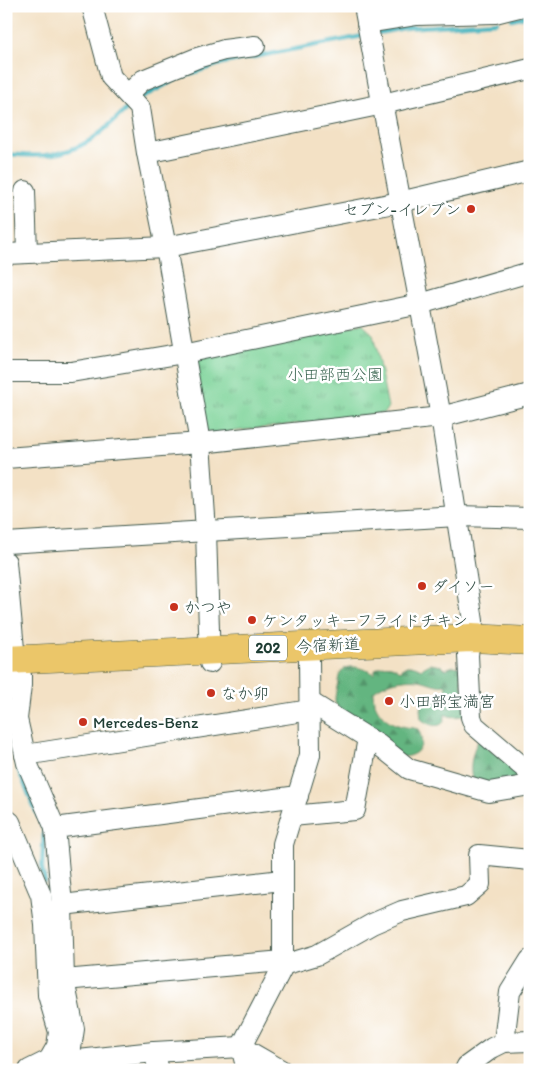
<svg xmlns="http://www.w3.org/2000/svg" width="536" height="1076" font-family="Itim,'Klee One',sans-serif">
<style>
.forest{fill:url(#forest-firs);stroke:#42795a}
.park{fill:url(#park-tufts);stroke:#4d8866}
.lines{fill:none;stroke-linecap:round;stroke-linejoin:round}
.stream{stroke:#40b0ba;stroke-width:4.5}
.minor-casing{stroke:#3f564a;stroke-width:22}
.highway-casing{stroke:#3f564a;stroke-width:29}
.minor{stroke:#fff;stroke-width:20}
.highway{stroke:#ebc669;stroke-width:28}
.poi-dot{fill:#c8321e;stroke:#fff;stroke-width:2}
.labels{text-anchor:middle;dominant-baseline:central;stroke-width:5;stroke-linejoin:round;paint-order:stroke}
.shield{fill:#fff;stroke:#627771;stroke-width:1}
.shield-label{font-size:15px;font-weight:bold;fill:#1f3d34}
.poi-label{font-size:16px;fill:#1f3d34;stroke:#fff;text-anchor:start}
.park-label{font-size:16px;fill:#36624d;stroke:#fff}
.street-label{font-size:16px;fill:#1f3d34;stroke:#fff}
</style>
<defs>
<pattern id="forest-firs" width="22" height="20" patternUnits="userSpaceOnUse" patternTransform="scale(1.25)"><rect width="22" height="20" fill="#64b580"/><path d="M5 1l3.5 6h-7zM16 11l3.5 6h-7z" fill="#52946a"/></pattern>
<pattern id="park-tufts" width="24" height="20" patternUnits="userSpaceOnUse" patternTransform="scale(1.25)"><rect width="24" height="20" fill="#7bd398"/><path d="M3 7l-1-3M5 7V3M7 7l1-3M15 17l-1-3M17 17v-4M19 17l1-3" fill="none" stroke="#64ac7d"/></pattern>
</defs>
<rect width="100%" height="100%" fill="#fff"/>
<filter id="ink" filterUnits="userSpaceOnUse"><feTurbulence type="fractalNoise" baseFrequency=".02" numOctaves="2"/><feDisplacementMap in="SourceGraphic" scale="10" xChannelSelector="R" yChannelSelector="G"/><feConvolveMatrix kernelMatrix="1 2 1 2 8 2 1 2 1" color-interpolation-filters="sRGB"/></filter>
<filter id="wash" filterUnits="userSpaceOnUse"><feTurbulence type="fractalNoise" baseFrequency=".0096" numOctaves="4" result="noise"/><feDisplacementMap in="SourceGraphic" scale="20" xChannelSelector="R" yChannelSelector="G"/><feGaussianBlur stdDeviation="1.12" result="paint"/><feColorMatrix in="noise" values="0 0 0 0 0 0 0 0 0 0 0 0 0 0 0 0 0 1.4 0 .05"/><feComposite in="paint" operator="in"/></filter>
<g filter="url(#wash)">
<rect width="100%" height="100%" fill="#f3e1c5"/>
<g class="forest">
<path d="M430 664 442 666 445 669 454 666 460 667 465 715C458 717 451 718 445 714 446 730 430 727 421 719L420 708 424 701C434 698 436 700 444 706V692L447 685C436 687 430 682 419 680 405 678 383 682 373 692 373 708 385 723 402 726 407 728 412 727 418 729 426 744 420 755 403 757L339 710C333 703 335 696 337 687 338 683 338 676 341 672 348 662 366 669 374 674L376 669C385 664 392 664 400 671 406 664 413 664 421 669Z"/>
<path d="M479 740 518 771V777L516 780 490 787 472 779C469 768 472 749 479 740Z"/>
</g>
<polygon class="park" points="362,324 373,334 388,407 384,413 212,434 204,428 193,364 196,357"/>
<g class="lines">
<g class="stream">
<polyline points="512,19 530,15"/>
<polyline points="373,34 405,28 497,22"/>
<polyline points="139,99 180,77 223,63 363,36"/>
<path d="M6 154C36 157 63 157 89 141 104 132 118 116 131 105"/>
<polyline points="18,764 19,771 44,830 42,869 45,881"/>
</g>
</g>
</g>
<g filter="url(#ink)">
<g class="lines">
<g class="minor-casing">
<g id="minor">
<polyline points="92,6 111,77 140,108 147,153 166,247 200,443 206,531 210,663"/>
<polyline points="364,6 441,417 473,621 468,655 471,717 474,725 530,773"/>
<polyline points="367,23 417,15 495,13 523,6"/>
<polyline points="128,94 143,80 197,58 224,50 255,46"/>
<polyline points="147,153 383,104 530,69"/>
<polyline points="25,191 27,253"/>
<polyline points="6,254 166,247 400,202 530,171"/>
<polyline points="6,372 71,372 184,353 420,304 530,272"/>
<polyline points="6,458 200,443 441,417 530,394"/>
<polyline points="6,543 457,516 530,518"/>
<polyline points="6,562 15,660"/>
<polyline points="21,675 21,685 17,719 27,763 55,828"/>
<polyline points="310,702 379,745 409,769 489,792 530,785"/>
<polyline points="25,755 310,710"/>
<polyline points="292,816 355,810 368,738"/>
<polyline points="6,819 10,822 41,895 45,925 48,995 59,1032 57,1046 49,1060 29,1070"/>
<polyline points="62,905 282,880"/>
<polyline points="64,980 283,961 290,963 317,955 372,924 402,911 466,896 480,884 479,855 530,860"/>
<polyline points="504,1042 510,992 530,960"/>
<polyline points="154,1052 159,1070"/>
<polyline points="58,1057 69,1061 154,1052 241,1047 281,1070"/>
<polyline points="71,1070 69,1061 74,1029 64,980 62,905 55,828 298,796"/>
<polyline points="247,1070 241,1047 281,970 283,961 283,844 310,755 309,660"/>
<polyline points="465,1070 467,1066 492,1048 504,1042 530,1041"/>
</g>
</g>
<g class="highway-casing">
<polyline id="highway" points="6,660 471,638 530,641"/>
</g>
<use href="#minor" class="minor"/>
<use href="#highway" class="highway"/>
</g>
</g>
<g class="poi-dot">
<circle cx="471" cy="209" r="5"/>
<circle cx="422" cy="586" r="5"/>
<circle cx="174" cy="607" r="5"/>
<circle cx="252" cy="620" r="5"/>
<circle cx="211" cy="693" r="5"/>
<circle cx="389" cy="701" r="5"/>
<circle cx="83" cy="722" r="5"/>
</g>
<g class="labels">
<rect class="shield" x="249" y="635.5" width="38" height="25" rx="4"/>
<g class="shield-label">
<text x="268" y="648">202</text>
</g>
<g class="poi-label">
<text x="461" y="209" text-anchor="end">セブン-イレブン</text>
<text x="432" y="586">ダイソー</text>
<text x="184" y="607">かつや</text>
<text x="262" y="620">ケンタッキーフライドチキン</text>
<text x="221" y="693">なか卯</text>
<text x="399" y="701">小田部宝満宮</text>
<text x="93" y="722">Mercedes-Benz</text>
</g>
<g class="park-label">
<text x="335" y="374">小田部西公園</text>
</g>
<g class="street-label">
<text transform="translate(328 645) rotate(-3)">今宿新道</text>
</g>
</g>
<rect width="536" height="1076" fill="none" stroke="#fff" stroke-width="25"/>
</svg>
